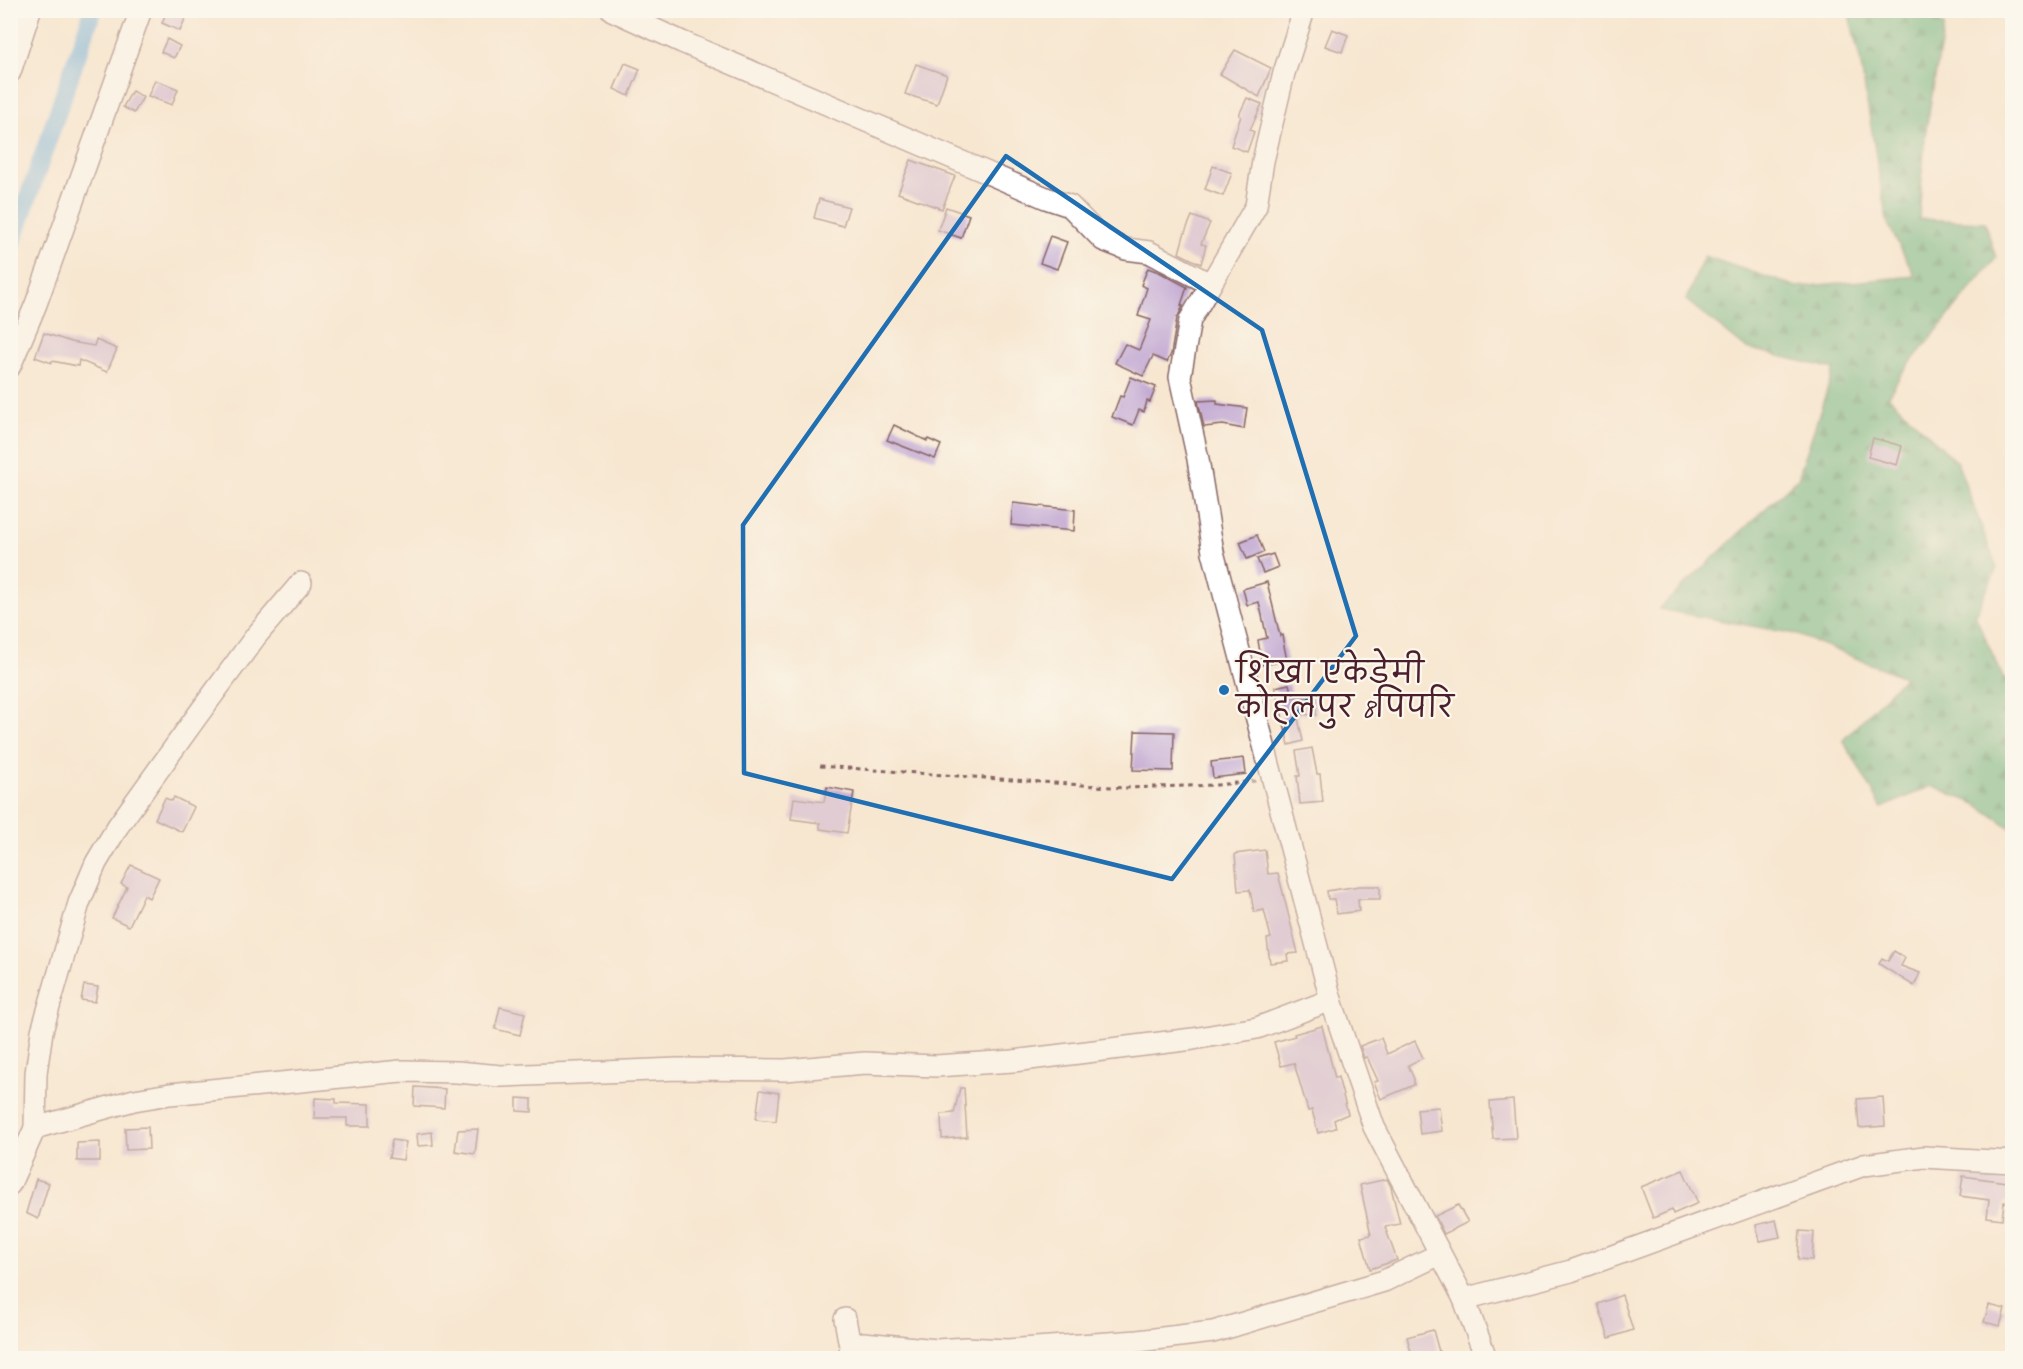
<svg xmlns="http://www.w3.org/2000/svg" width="2023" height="1369" font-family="Caveat,'Playpen Sans Deva',sans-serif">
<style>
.forest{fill:url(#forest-firs);stroke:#566955;stroke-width:1.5}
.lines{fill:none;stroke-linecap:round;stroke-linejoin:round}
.canal{stroke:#69aedf;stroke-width:18}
.building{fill:#c5acd4}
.minor-casing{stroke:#876565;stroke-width:24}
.path{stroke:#876565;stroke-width:3;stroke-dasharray:4.5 4.5;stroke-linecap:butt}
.minor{stroke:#fff;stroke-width:21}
.marked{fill:none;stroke:#1f6fb2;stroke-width:4.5;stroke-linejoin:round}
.poi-dot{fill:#1f6fb2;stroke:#fbf7ec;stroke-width:2}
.labels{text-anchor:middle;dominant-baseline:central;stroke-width:4.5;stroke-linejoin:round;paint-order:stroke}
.poi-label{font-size:30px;fill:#4a1f2b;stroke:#fbf7ec;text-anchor:start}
</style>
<defs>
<pattern id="forest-firs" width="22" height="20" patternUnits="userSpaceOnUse" patternTransform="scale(1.5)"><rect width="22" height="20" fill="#62b37f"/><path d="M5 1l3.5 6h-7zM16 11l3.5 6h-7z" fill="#539168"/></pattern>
</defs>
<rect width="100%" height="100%" fill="#fbf7ec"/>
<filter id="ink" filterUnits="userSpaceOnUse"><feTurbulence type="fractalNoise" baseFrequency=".0167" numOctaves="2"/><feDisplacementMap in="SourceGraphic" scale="12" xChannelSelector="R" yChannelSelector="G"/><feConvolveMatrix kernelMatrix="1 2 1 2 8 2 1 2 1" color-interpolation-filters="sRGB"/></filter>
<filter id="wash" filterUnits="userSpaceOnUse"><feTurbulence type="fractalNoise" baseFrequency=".008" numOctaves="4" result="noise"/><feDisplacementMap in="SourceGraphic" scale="24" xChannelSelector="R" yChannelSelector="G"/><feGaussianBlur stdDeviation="1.35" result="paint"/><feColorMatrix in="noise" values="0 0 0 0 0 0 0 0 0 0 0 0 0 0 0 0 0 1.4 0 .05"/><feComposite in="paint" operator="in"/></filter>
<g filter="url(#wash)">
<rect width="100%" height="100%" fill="#f7e7d1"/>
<polygon class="forest" points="1848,11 1924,11 1944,26 1925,135 1919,219 1985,222 1996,258 1902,373 1888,396 1957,462 1997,568 1975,615 2003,677 2012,680 2012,829 1976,804 1931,786 1882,808 1843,740 1904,677 1795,634 1659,609 1798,478 1834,369 1746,348 1686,300 1704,256 1797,287 1915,276 1887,222 1859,54"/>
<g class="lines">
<polyline class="canal" points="10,250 93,10"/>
</g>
<g id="blocks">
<g class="building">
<polygon points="167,10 178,10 187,14 180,31 162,23"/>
<polygon points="1332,29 1348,35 1342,52 1325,46"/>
<polygon points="167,39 180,46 174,58 161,52"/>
<polygon points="1235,50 1271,68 1259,97 1220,74"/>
<polygon points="625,63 640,69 629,96 614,89"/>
<polygon points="916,64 947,75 937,104 905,94"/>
<polygon points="155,80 178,89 172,105 148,96"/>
<polygon points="132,91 143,97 134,113 123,107"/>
<polygon points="1247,98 1262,104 1250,130 1254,132 1247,152 1231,146 1241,116 1239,115"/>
<polygon points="911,160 955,176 942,209 898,193"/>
<polygon points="1213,166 1232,173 1223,196 1205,189"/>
<polygon points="819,199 849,207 843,226 814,218"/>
<polygon points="946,207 969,215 961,238 938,230"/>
<polygon points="1192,216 1210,223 1201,244 1206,245 1201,264 1179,253 1184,235"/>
<polygon points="1050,236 1067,242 1057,269 1040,263"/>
<polygon points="1148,268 1161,273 1187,287 1181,305 1183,306 1177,318 1171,354 1167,362 1153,356 1143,376 1115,363 1125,344 1139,350 1151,320 1138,316 1147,288 1141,285"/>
<polygon points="44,333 71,342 94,346 96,340 117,349 107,372 79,360 78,366 52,361 52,363 35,357"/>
<polygon points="1131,377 1156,387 1150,402 1147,401 1144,412 1139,410 1133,425 1112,417 1120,396 1123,397"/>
<polygon points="1217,400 1217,404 1247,408 1244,429 1223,425 1204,427 1198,401"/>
<polygon points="894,425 927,441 928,439 941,445 935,459 887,440"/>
<polygon points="1873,438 1902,446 1897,465 1868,457"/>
<polygon points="1013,503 1075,510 1074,531 1011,525"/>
<polygon points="1257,535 1264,552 1247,559 1240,542"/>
<polygon points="1273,554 1278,567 1263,573 1257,559"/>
<polygon points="1267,582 1280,636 1282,635 1287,661 1262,665 1258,640 1267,638 1259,602 1247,605 1243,589"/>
<polygon points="1289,684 1292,696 1316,697 1316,715 1297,714 1303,741 1289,745 1275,687"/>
<polygon points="1135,731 1174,732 1173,771 1133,770"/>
<polygon points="1312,748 1317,774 1320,774 1323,802 1300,804 1297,776 1300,776 1296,751"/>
<polygon points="1244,758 1246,774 1213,778 1211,762"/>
<polygon points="827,787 854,792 847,833 820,829 820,823 791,819 794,798 824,802"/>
<polygon points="174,797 194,807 182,832 155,819 165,798 172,801"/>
<polygon points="1265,850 1268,874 1278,873 1298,953 1287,954 1288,961 1270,963 1267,939 1271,938 1264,910 1254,912 1250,890 1238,891 1235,854"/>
<polygon points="131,865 159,878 149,898 144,895 129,926 112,918 127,887 121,884"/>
<polygon points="1359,886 1380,886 1380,899 1358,899 1359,911 1337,914 1334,899 1328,899 1327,891"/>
<polygon points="1894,951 1905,958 1901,966 1920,973 1914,986 1879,964 1882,958 1888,961"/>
<polygon points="84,985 98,987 95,1002 81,1000"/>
<polygon points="500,1007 525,1013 520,1035 495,1029"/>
<polygon points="1322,1026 1335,1078 1338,1077 1348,1114 1334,1120 1336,1128 1318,1133 1312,1110 1308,1111 1294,1063 1281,1066 1274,1042 1295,1036 1294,1034"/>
<polygon points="1381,1038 1387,1054 1415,1041 1423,1058 1408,1065 1414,1079 1414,1085 1381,1099 1374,1082 1378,1081 1367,1057 1364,1058 1360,1046"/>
<polygon points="415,1087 445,1089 444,1108 414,1106"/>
<polygon points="960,1088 964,1088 967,1137 942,1139 941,1114 954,1113"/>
<polygon points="760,1090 779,1093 776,1121 756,1119"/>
<polygon points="1883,1097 1885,1126 1859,1128 1857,1099"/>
<polygon points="315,1098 336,1099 336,1103 370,1104 370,1126 347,1126 347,1118 314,1118"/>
<polygon points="517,1098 532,1099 532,1112 517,1111"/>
<polygon points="1513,1100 1516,1138 1493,1139 1490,1102"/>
<polygon points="1439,1107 1442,1131 1420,1134 1417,1109"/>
<polygon points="148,1127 149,1149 126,1150 125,1128"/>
<polygon points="478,1129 475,1154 455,1151 458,1130"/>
<polygon points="432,1132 433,1145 418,1146 417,1134"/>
<polygon points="392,1140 406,1142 403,1160 389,1158"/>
<polygon points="100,1142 100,1161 77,1161 77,1143"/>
<polygon points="1683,1170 1698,1203 1673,1214 1672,1210 1653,1218 1641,1187"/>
<polygon points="1963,1176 2013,1183 2013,1203 2004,1202 2002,1219 1987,1217 1989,1200 1960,1196"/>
<polygon points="36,1179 49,1183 38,1219 26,1213"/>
<polygon points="1387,1179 1391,1187 1400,1224 1385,1227 1397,1260 1370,1269 1361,1237 1371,1235 1360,1185"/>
<polygon points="1458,1205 1468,1222 1444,1234 1435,1216"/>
<polygon points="1776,1220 1780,1237 1760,1241 1756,1225"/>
<polygon points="1800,1231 1814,1232 1812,1260 1798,1259"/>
<polygon points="1622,1295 1633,1330 1609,1338 1598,1304"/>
<polygon points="1989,1305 2005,1309 2000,1326 1984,1322"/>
<polygon points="1433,1330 1441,1359 1413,1359 1407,1337"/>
</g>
</g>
</g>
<g filter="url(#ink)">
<use href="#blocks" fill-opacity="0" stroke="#876565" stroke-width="1.5"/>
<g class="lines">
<g class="minor-casing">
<g id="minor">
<polyline points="612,10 682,42 1046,198 1070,206 1103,240 1126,249 1149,252 1210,284"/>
<polyline points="1304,10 1284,73 1263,161 1256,206 1190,320 1180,377 1198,459 1213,552 1331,1000 1374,1127 1464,1299 1486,1358"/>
<polyline points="10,72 30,10"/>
<polyline points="10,366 36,304 141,10"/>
<polyline points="35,1128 134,1100 170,1094 401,1071 457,1072 501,1076 678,1069 785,1070 865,1063 936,1066 1013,1061 1193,1039 1257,1028 1331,1000"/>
<polyline points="10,1184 35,1128 36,1073 42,1031 79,903 96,863 118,826 197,716 256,636 301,583"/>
<polyline points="1464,1299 1571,1271 1864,1165 1924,1157 2012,1162"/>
<polyline points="845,1319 850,1346 863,1343 937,1350 966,1348 1007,1350 1138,1341 1213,1332 1384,1281 1440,1254"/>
</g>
</g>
<polyline class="path" points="820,766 1124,788 1217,785 1256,781"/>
<use href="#minor" class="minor"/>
</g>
</g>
<path d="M0 0H2023V1369H0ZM1006 156 1262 330 1356 636 1172 879 744 773 743 525Z" fill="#f7e7d1" fill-opacity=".55" fill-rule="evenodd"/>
<path class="marked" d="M1006 156 1262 330 1356 636 1172 879 744 773 743 525Z"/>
<circle class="poi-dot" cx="1224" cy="690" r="6"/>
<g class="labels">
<g class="poi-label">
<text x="1236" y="673">शिखा एकेडेमी<tspan x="1236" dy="34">कोहलपुर 8पिपरि</tspan></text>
</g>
</g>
<rect width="2023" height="1369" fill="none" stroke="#fbf7ec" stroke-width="36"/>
</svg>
